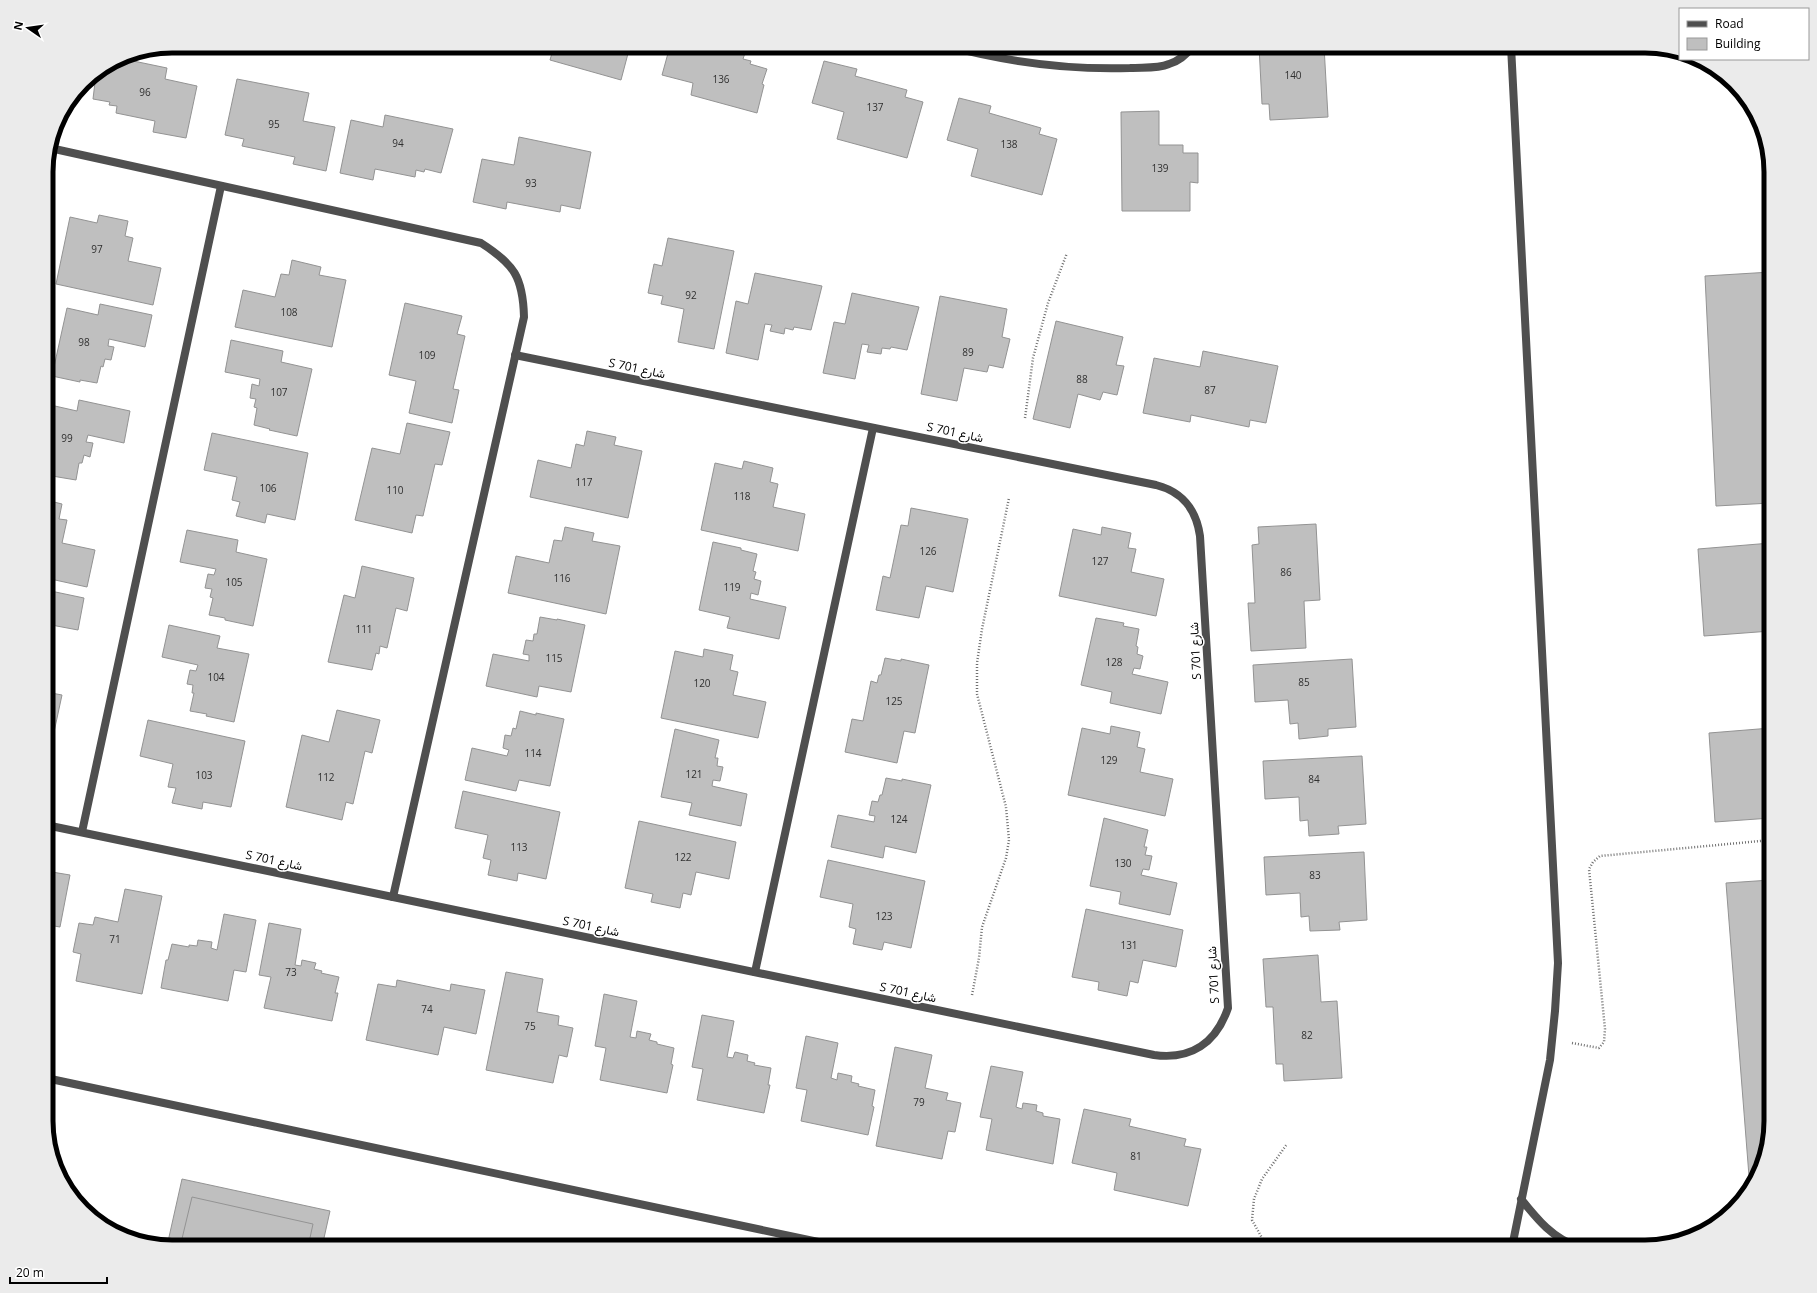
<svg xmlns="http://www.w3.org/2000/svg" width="1817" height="1293" font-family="'Open Sans',Vazirmatn,sans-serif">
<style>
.building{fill:#bfbfbf;stroke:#939393}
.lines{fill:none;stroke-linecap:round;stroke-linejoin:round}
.path{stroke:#717171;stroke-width:2.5;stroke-dasharray:1 2;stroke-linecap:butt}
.minor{stroke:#4f4f4f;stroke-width:8}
.tertiary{stroke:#4f4f4f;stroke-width:8}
.labels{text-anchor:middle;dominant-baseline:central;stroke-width:3;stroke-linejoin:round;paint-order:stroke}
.number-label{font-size:10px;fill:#303030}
.street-label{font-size:12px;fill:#000;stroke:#fff}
.rim{fill:none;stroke:#000;stroke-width:5}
</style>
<rect width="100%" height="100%" fill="#fff"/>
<g class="building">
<polygon points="554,46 630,46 621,80 550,60"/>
<polygon points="670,46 718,46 745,53 743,59 751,61 750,64 767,69 762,84 764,85 757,113 691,95 693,83 662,75"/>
<polygon points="1259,46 1324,46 1328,117 1270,120 1269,104 1262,104"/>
<polygon points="119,58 167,68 165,79 197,86 186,138 153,132 155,121 116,113 117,106 109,105 110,102 93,99 96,74"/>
<polygon points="824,61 857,69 855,76 907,90 905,97 923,102 907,158 837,139 844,112 812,103"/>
<polygon points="237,79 309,93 303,121 335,127 326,171 293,164 295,157 242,146 244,139 225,135"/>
<polygon points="959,98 991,106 989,113 1041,128 1039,134 1057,139 1042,195 971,176 978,149 947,140"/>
<polygon points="1159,111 1159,145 1183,145 1183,153 1198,153 1198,183 1190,182 1190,211 1122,211 1121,112"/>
<polygon points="385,115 453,129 441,173 425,169 424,172 416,170 415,177 375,169 373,180 340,173 351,120 383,127"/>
<polygon points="519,137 591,152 580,209 561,205 560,212 507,202 506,209 473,202 482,159 514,165"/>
<polygon points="99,215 128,221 125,236 133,238 128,261 161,268 153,305 56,284 70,217 97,223"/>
<polygon points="668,238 734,251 714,349 678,342 684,309 661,304 663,296 648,293 654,264 662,266"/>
<polygon points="292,260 321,267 319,275 346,280 332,347 235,327 243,290 275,297 281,274 289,275"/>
<polygon points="1771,272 1771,503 1716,506 1705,276"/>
<polygon points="755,273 822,286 811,330 794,327 793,330 785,328 784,334 770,331 772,325 765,324 758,360 726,353 736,301 748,304"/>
<polygon points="852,293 919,307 907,350 891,347 890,349 882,348 881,354 867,352 869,345 862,344 855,379 823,373 834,322 845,324"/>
<polygon points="940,296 1007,309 1002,337 1010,339 1003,368 989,365 987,372 964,368 957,401 921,394"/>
<polygon points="405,303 462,316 457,334 465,336 453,389 459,390 452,423 409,413 416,381 389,375"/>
<polygon points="100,304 152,315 145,347 109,339 108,346 114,347 111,360 105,359 103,367 101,366 97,383 80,380 80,382 52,376 67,308 98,315"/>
<polygon points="1056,321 1123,337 1116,365 1124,366 1117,395 1103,392 1100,400 1078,394 1070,428 1033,419"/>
<polygon points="231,340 283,351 281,362 312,369 297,436 269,430 270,429 254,425 257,408 254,407 256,399 250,398 252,384 259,386 260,379 225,372"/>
<polygon points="1203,351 1278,366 1266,423 1250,420 1249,427 1191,415 1190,422 1143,413 1154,358 1200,367"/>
<polygon points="79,400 130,411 124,443 88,435 86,442 93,443 90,457 84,455 82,463 79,463 76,480 46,475 46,404 77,411"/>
<polygon points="407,423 450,432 442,465 435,464 423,516 416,515 412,533 355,520 372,448 400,454"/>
<polygon points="587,431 616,437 614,445 642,451 628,518 530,497 538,460 571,468 576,444 584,446"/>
<polygon points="212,433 308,453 295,520 267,514 265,523 236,516 240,502 232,500 237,477 204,470"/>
<polygon points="744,461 773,468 770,482 778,484 773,507 805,514 798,551 701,530 715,463 742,469"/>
<polygon points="46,500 62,504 59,519 67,520 62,543 95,550 87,587 46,578"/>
<polygon points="911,508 968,519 953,592 926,586 919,618 876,610 883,576 890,578 901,525 908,526"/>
<polygon points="1316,524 1320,600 1304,601 1306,648 1251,651 1248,603 1255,603 1252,545 1259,544 1258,527"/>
<polygon points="565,527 594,533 592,541 620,546 606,614 508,593 516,556 549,563 554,540 562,541"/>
<polygon points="1102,527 1131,533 1128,548 1136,549 1131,572 1164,579 1156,616 1059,596 1073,529 1101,535"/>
<polygon points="187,530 238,540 236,552 267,559 253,626 225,620 225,618 209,615 213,598 210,597 212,589 205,588 208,574 214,575 216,569 180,562"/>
<polygon points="713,542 741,548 741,550 757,554 753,571 756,572 754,579 761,581 758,595 751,593 750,599 786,607 779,639 727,628 730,617 699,610"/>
<polygon points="1771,543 1771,631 1704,636 1698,549"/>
<polygon points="362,566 414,578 407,611 396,608 387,648 380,646 379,654 376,653 372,670 328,662 344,595 355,598"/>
<polygon points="46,590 84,598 78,630 46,624"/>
<polygon points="540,617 557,620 557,619 585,625 571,692 539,686 537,697 486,686 493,654 529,661 529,655 523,654 526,640 533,641 534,634 537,634"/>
<polygon points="1096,618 1124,623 1123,626 1139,629 1136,646 1138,647 1137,654 1143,656 1140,669 1134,668 1132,674 1168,682 1161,714 1110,703 1112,692 1081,685"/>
<polygon points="169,625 220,636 217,648 249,654 234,722 206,716 207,714 190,711 194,693 192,693 193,685 187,684 190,670 196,671 198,665 162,657"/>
<polygon points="704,649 733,655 730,670 738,672 733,695 766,702 758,738 661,718 675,651 703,657"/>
<polygon points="885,658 901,661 901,659 929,665 915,733 904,731 897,763 845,752 852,719 863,721 871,681 877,683 879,675 881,675"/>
<polygon points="1352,659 1356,727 1328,729 1328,736 1299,739 1298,723 1290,724 1288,700 1255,702 1253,665"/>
<polygon points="46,692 62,695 54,732 46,730"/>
<polygon points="337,710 380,720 372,753 365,751 353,804 346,802 342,820 286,807 302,735 329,742"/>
<polygon points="520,711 536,715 536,713 564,719 550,786 519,780 516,791 465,780 472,748 507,756 509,750 503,748 505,735 511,736 513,728 516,729"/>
<polygon points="148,720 245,741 231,807 203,802 202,809 172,803 176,788 168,787 173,764 140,756"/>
<polygon points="1111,726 1140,732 1137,747 1145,749 1140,772 1173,779 1165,816 1068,795 1082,728 1110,734"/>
<polygon points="1771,728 1771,818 1715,822 1709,733"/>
<polygon points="675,729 719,740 715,758 718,758 717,766 723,767 720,781 713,780 712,786 747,794 741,826 689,815 692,803 661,797"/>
<polygon points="1362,756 1366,824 1338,826 1339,834 1309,836 1308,820 1300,821 1299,797 1265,799 1263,761"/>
<polygon points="886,778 902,781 902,779 931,785 916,853 885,846 883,858 831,847 838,815 874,822 875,816 869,815 872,801 878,802 880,795 882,795"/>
<polygon points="463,791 560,812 546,879 518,873 517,881 488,875 491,860 483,858 488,835 455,828"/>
<polygon points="1104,818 1148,830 1144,847 1147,847 1145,855 1152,856 1149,870 1143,869 1141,875 1177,883 1170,915 1119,904 1121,892 1090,886"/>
<polygon points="639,821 736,842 729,879 696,872 691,895 683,893 680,908 651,902 653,894 625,888"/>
<polygon points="1364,852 1367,920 1339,922 1340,930 1310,931 1309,916 1301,917 1300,893 1266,895 1264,857"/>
<polygon points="828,860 925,881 911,948 884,942 882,950 853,944 856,929 849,927 853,904 820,897"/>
<polygon points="46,871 70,875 60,927 48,925 46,934"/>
<polygon points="1771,880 1771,1122 1764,1161 1750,1189 1726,883"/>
<polygon points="125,889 162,896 142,994 76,981 81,954 73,952 79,923 93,925 95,917 118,922"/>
<polygon points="1086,909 1183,930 1176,967 1143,960 1138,983 1130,981 1127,996 1098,990 1099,982 1072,977"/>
<polygon points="224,914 256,920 246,972 234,970 228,1001 161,988 166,960 168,960 172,944 189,947 189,945 197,946 198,940 212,942 211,948 217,950"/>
<polygon points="269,923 301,929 295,965 301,966 302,960 316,963 314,969 322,971 321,973 339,977 335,993 338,993 332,1021 264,1008 271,977 259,975"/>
<polygon points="1318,955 1321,1002 1337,1001 1342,1078 1284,1081 1283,1064 1276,1064 1273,1007 1266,1007 1263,959"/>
<polygon points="506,972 543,979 537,1012 559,1016 558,1025 573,1028 567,1057 559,1055 553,1083 486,1070"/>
<polygon points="397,980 450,991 451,984 485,990 476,1034 444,1027 438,1055 366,1040 378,984 396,987"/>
<polygon points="604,994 637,1001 630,1037 636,1038 637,1031 651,1034 649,1040 657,1042 657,1044 674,1048 671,1064 673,1065 667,1093 600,1080 606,1048 595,1046"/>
<polygon points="702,1015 734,1021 727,1057 733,1058 735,1052 748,1055 747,1061 755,1063 754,1065 771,1068 768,1085 770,1085 764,1113 697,1100 703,1069 692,1067"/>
<polygon points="806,1036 838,1043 831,1078 837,1080 838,1073 852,1076 851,1082 859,1084 858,1086 875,1090 872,1106 874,1107 868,1135 801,1121 807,1090 796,1088"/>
<polygon points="895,1047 932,1055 925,1088 948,1093 946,1100 961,1103 955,1132 948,1131 942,1159 876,1146"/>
<polygon points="991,1066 1023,1072 1016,1107 1022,1109 1023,1103 1037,1105 1036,1111 1043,1113 1043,1116 1060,1119 1053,1164 986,1150 992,1119 980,1117"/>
<polygon points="1084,1109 1131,1119 1129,1126 1186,1139 1184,1146 1201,1149 1188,1206 1114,1190 1117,1173 1072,1163"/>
<polygon points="182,1179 330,1211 322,1247 167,1246"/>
<polygon points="192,1197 313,1224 308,1247 180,1247"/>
</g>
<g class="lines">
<g class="path">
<polyline points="1025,418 1033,358 1048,303 1067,253"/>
<polyline points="972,995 979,958 982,927 1006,858 1009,840 1006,807 977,694 977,663 982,629 1009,498"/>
<polyline points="1572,1043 1599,1048 1604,1042 1605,1029 1589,869 1593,862 1600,856 1771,840"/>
<polyline points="1267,1247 1252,1220 1254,1199 1262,1179 1287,1144"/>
</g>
<g class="minor">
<path d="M947 46C1007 62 1068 70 1130 68 1143 67 1157 69 1169 64 1179 61 1187 54 1193 46"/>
<path d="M50 148 481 243C514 264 523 277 524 317L393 897"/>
<path d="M46 825 1154 1055C1191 1060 1216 1043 1228 1008L1200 536C1196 509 1183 492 1156 485L515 355"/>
<polyline points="82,832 221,186"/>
<polyline points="755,972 873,428"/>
<polyline points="46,1078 842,1247"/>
<path d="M1521 1199C1537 1219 1553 1239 1579 1247"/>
</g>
<polyline class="tertiary" points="1511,46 1558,963 1555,1011 1550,1060 1512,1247"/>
</g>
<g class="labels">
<g class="number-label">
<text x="1293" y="75">140</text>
<text x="721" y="79">136</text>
<text x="145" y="92">96</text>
<text x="875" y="107">137</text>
<text x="274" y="124">95</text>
<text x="398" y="143">94</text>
<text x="1009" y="144">138</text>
<text x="1160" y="168">139</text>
<text x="531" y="183">93</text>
<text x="97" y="249">97</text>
<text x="691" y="295">92</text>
<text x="289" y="312">108</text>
<text x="84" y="342">98</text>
<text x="968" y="352">89</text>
<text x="427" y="355">109</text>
<text x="1082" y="379">88</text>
<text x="1210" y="390">87</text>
<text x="279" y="392">107</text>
<text x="67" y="438">99</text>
<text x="584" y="482">117</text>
<text x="268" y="488">106</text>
<text x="395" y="490">110</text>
<text x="742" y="496">118</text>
<text x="928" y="551">126</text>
<text x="1100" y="561">127</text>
<text x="1286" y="572">86</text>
<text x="562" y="578">116</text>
<text x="234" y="582">105</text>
<text x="732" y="587">119</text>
<text x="364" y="629">111</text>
<text x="554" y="658">115</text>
<text x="1114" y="662">128</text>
<text x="216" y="677">104</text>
<text x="1304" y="682">85</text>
<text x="702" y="683">120</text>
<text x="894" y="701">125</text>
<text x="533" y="753">114</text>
<text x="1109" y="760">129</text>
<text x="694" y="774">121</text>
<text x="204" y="775">103</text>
<text x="326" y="777">112</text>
<text x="1314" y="779">84</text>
<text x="899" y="819">124</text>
<text x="519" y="847">113</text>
<text x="683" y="857">122</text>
<text x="1123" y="863">130</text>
<text x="1315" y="875">83</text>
<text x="884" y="916">123</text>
<text x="115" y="939">71</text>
<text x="1129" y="945">131</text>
<text x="291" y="972">73</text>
<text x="427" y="1009">74</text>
<text x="530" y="1026">75</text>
<text x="1307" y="1035">82</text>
<text x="919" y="1102">79</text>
<text x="1136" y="1156">81</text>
</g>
<g class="street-label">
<text transform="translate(637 368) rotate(12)">S 701 شارع</text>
<text transform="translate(955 432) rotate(12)">S 701 شارع</text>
<text transform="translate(1195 651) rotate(-93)">S 701 شارع</text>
<text transform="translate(274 860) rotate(12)">S 701 شارع</text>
<text transform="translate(591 926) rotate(12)">S 701 شارع</text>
<text transform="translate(1213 975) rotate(-93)">S 701 شارع</text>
<text transform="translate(908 992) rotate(12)">S 701 شارع</text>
</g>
</g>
<path d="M0 0H1817V1293H0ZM172 53H1645A119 119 0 0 1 1764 172V1121A119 119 0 0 1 1645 1240H172A119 119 0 0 1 53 1121V172A119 119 0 0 1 172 53Z" fill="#ebebeb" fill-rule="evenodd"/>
<path class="rim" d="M172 53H1645A119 119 0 0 1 1764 172V1121A119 119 0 0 1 1645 1240H172A119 119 0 0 1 53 1121V172A119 119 0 0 1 172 53Z"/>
<rect x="1679" y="8" width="130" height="52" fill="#ffffff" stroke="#999999"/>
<rect x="1687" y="21" width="20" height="6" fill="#4f4f4f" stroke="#999999"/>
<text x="1715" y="28" font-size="12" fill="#000000">Road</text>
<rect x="1687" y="38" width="20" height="12" fill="#bfbfbf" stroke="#999999"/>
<text x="1715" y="48" font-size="12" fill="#000000">Building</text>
<g transform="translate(28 28) rotate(283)" stroke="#ffffff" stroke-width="3" paint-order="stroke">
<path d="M0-3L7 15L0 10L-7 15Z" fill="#000000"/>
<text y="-6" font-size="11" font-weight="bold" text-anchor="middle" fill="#000000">N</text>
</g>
<path d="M10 1277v6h97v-6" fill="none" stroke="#000000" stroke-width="2"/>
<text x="16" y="1277" font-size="12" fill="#000000" stroke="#ffffff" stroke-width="3" paint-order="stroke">20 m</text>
</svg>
